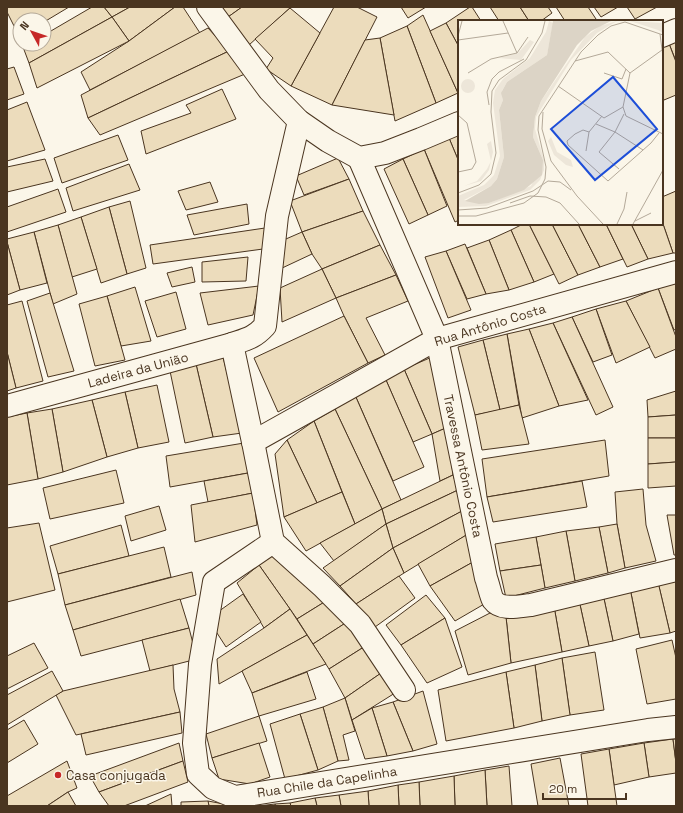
<svg xmlns="http://www.w3.org/2000/svg" width="683" height="813" font-family="'Space Grotesk',sans-serif">
<style>
.building{fill:#ecdcbc;stroke:#4a3520}
.lines{fill:none;stroke-linecap:round;stroke-linejoin:round}
.minor-casing{stroke:#4a3520;stroke-width:24}
.minor{stroke:#fbf6e9;stroke-width:22}
.poi-dot{fill:#c62828;stroke:#fbf6e9;stroke-width:1.5}
.labels{text-anchor:middle;dominant-baseline:central;stroke-width:3;stroke-linejoin:round;paint-order:stroke}
.street-label{font-size:13px;fill:#4a3520;stroke:#fbf6e9}
.poi-label{font-size:13px;fill:#4a3520;stroke:#fbf6e9;text-anchor:start}
.inset-road{fill:none;stroke:#b4a999;stroke-width:1}
.view{fill:#1d4ed8;fill-opacity:0.15;stroke:#1d4ed8;stroke-width:2}
.inset-edge{fill:none;stroke:#4a3520;stroke-width:2}
</style>
<rect width="100%" height="100%" fill="#fbf6e9"/>
<g class="building">
<polygon points="9,7 69,7 44,22 44,20 20,20 19,36 7,12 7,8"/>
<polygon points="92,7 104,7 112,17 29,63 23,47 28,44 44,44 44,35"/>
<polygon points="104,7 130,7 112,17"/>
<polygon points="130,7 175,7 129,41 112,17"/>
<polygon points="175,7 183,7 200,33 90,90 81,72 129,41"/>
<polygon points="220,7 242,7 228,17"/>
<polygon points="242,7 291,7 249,45 228,17"/>
<polygon points="334,7 357,7 377,17 332,105 291,86"/>
<polygon points="401,7 426,7 408,18"/>
<polygon points="470,7 472,7 481,21 459,21 459,47 446,23"/>
<polygon points="490,7 520,7 529,21 499,21"/>
<polygon points="520,7 548,7 552,13 541,21 529,21"/>
<polygon points="556,7 588,7 596,19 593,21 565,21"/>
<polygon points="594,7 618,7 601,17"/>
<polygon points="627,7 657,7 635,19"/>
<polygon points="290,8 320,33 291,86 266,69 273,58 255,39"/>
<polygon points="423,15 458,93 436,103 407,26"/>
<polygon points="112,17 129,41 37,88 29,63"/>
<polygon points="446,23 459,47 459,92 458,93 430,31"/>
<polygon points="407,26 436,103 395,121 380,38"/>
<polygon points="208,28 229,51 88,118 81,95"/>
<polygon points="380,38 394,115 332,105 365,40"/>
<polygon points="676,38 676,61 668,41"/>
<polygon points="668,41 676,62 676,95 664,100 662,95 662,44"/>
<polygon points="229,51 245,74 100,135 88,118"/>
<polygon points="14,67 24,94 7,100 7,69"/>
<polygon points="222,89 236,119 146,154 141,131 191,113 186,105"/>
<polygon points="27,102 45,150 7,161 7,110"/>
<polygon points="459,134 459,162 449,138"/>
<polygon points="118,135 128,160 62,183 54,158"/>
<polygon points="449,138 459,162 459,220 455,222 424,149"/>
<polygon points="424,149 447,206 428,215 403,159"/>
<polygon points="338,158 349,179 304,195 296,176"/>
<polygon points="45,159 53,181 7,192 7,167"/>
<polygon points="403,159 428,215 409,224 384,169"/>
<polygon points="129,164 140,190 73,211 66,188"/>
<polygon points="349,179 363,211 302,232 290,201"/>
<polygon points="210,182 218,202 186,210 178,191"/>
<polygon points="58,189 66,212 7,232 7,207"/>
<polygon points="676,191 676,253 673,253 662,221 662,197"/>
<polygon points="130,201 146,268 127,274 109,207"/>
<polygon points="247,204 249,224 194,235 187,215"/>
<polygon points="109,207 127,274 101,283 81,217"/>
<polygon points="363,211 380,245 322,269 312,254 302,232"/>
<polygon points="81,217 97,269 72,277 58,225"/>
<polygon points="662,221 673,253 648,259 631,224 662,224"/>
<polygon points="523,224 529,224 554,274 534,282 511,230"/>
<polygon points="529,224 552,224 578,275 559,284"/>
<polygon points="552,224 578,224 600,267 578,275"/>
<polygon points="578,224 606,224 623,259 600,267"/>
<polygon points="606,224 631,224 648,259 627,267"/>
<polygon points="58,225 77,294 53,304 34,232"/>
<polygon points="265,228 263,249 153,264 150,245"/>
<polygon points="511,230 534,282 509,290 489,240"/>
<polygon points="34,232 47,283 20,290 7,242 7,239"/>
<polygon points="302,232 312,254 280,269 279,242"/>
<polygon points="489,240 509,290 486,294 467,248"/>
<polygon points="7,242 20,290 7,295"/>
<polygon points="465,244 486,294 467,299 446,251"/>
<polygon points="380,245 396,275 336,298 322,269"/>
<polygon points="446,251 471,310 448,318 425,257"/>
<polygon points="248,257 246,281 202,282 202,262"/>
<polygon points="192,267 195,282 172,287 167,273"/>
<polygon points="322,269 336,298 282,322 280,288"/>
<polygon points="396,275 408,301 366,318 385,355 368,363 344,316 336,298"/>
<polygon points="676,281 676,329 674,330 658,288"/>
<polygon points="259,286 253,315 208,325 200,293"/>
<polygon points="135,287 151,341 121,346 107,296"/>
<polygon points="658,288 676,337 676,349 655,358 626,301"/>
<polygon points="176,292 186,329 157,337 145,301"/>
<polygon points="50,293 74,371 48,377 27,301"/>
<polygon points="107,296 125,360 95,366 79,304"/>
<polygon points="22,301 43,381 16,388 7,352 7,305"/>
<polygon points="626,301 650,347 616,363 596,309"/>
<polygon points="596,309 612,355 593,362 572,317"/>
<polygon points="344,316 368,363 278,412 254,358"/>
<polygon points="572,317 613,407 596,415 553,323"/>
<polygon points="553,323 588,400 559,406 529,329"/>
<polygon points="529,329 559,406 522,418 507,334"/>
<polygon points="507,334 519,405 500,410 483,340"/>
<polygon points="483,340 500,410 475,415 458,347"/>
<polygon points="7,352 16,388 7,391"/>
<polygon points="223,357 242,433 213,437 196,364"/>
<polygon points="432,357 448,427 432,434 404,369"/>
<polygon points="196,364 213,437 185,443 170,371"/>
<polygon points="404,369 432,434 413,442 386,380"/>
<polygon points="386,380 424,467 393,481 355,395"/>
<polygon points="157,385 169,442 138,448 125,392"/>
<polygon points="676,391 676,415 648,417 647,400"/>
<polygon points="125,392 138,448 107,457 92,400"/>
<polygon points="355,395 401,500 382,509 335,409"/>
<polygon points="92,400 107,457 63,472 52,409"/>
<polygon points="519,405 529,444 482,450 475,415"/>
<polygon points="52,409 63,472 38,479 27,413"/>
<polygon points="335,409 382,509 355,524 314,421"/>
<polygon points="27,413 38,479 7,485 7,417"/>
<polygon points="676,415 676,438 648,438 648,417"/>
<polygon points="314,421 342,492 317,503 287,440"/>
<polygon points="448,427 453,475 440,481 432,434"/>
<polygon points="648,438 676,438 676,462 648,464"/>
<polygon points="287,440 317,503 284,517 275,454"/>
<polygon points="605,440 609,476 487,497 482,459"/>
<polygon points="244,443 248,473 170,487 166,456"/>
<polygon points="676,462 676,486 648,488 648,464"/>
<polygon points="116,470 124,503 50,519 43,488"/>
<polygon points="248,473 253,493 208,502 204,481"/>
<polygon points="453,475 458,490 386,524 382,509"/>
<polygon points="582,481 587,507 493,522 487,497"/>
<polygon points="643,489 646,525 656,561 625,568 617,524 615,492"/>
<polygon points="458,490 462,511 393,548 386,524"/>
<polygon points="342,492 355,524 306,551 284,517"/>
<polygon points="253,493 257,525 195,542 191,505"/>
<polygon points="159,506 166,530 131,541 125,516"/>
<polygon points="382,509 386,524 334,561 320,543"/>
<polygon points="462,511 468,534 404,573 393,548"/>
<polygon points="667,515 676,515 676,555 674,555"/>
<polygon points="39,523 55,590 7,602 7,528"/>
<polygon points="386,524 393,548 340,586 323,568"/>
<polygon points="617,524 625,568 608,573 599,527"/>
<polygon points="121,525 129,556 58,574 50,546"/>
<polygon points="599,527 608,573 575,581 566,531"/>
<polygon points="566,531 575,581 545,588 536,537"/>
<polygon points="468,534 473,562 430,586 418,564"/>
<polygon points="536,537 541,565 500,571 495,544"/>
<polygon points="164,547 171,577 65,605 58,574"/>
<polygon points="393,548 404,573 356,604 340,586"/>
<polygon points="277,551 326,601 297,619 259,565"/>
<polygon points="473,562 486,603 455,621 430,586"/>
<polygon points="259,565 290,609 264,628 237,583"/>
<polygon points="541,565 545,588 506,598 500,571"/>
<polygon points="192,572 196,595 73,630 65,605"/>
<polygon points="399,576 415,598 375,627 356,604"/>
<polygon points="676,578 676,631 670,633 658,582"/>
<polygon points="658,582 670,633 640,638 630,588"/>
<polygon points="630,588 639,634 613,641 603,594"/>
<polygon points="243,594 261,622 226,647 208,619"/>
<polygon points="603,594 613,641 589,646 579,600"/>
<polygon points="426,595 445,618 401,645 386,625"/>
<polygon points="180,599 189,628 81,656 73,630"/>
<polygon points="579,600 589,646 562,652 554,606"/>
<polygon points="326,601 347,622 313,644 297,619"/>
<polygon points="554,606 562,652 511,663 506,617"/>
<polygon points="290,609 307,635 219,684 217,659 264,628"/>
<polygon points="490,613 506,617 511,663 468,675 455,631"/>
<polygon points="445,618 462,667 427,683 401,645"/>
<polygon points="347,622 367,645 329,669 313,644"/>
<polygon points="189,628 197,659 150,671 142,640"/>
<polygon points="307,635 326,664 252,693 242,671"/>
<polygon points="672,640 676,658 676,699 647,704 636,649"/>
<polygon points="34,643 48,668 7,689 7,656"/>
<polygon points="367,645 384,671 345,698 329,669"/>
<polygon points="595,652 604,710 570,715 562,658"/>
<polygon points="562,658 570,715 542,721 535,665"/>
<polygon points="173,665 174,689 180,712 76,735 56,695 63,691"/>
<polygon points="535,665 542,721 514,728 506,672"/>
<polygon points="52,671 63,691 7,725 7,695"/>
<polygon points="384,671 395,693 352,720 345,698"/>
<polygon points="307,672 316,699 259,716 252,693"/>
<polygon points="506,672 514,728 446,741 438,690"/>
<polygon points="423,691 437,744 413,751 393,702"/>
<polygon points="345,698 355,731 343,735 349,760 338,761 323,707"/>
<polygon points="393,702 413,751 387,756 372,708"/>
<polygon points="323,707 338,761 318,770 300,714"/>
<polygon points="372,708 387,756 365,759 352,720"/>
<polygon points="180,712 182,733 86,755 81,734"/>
<polygon points="300,714 318,770 285,779 270,724"/>
<polygon points="259,716 267,741 212,758 206,734"/>
<polygon points="24,720 38,744 7,763 7,730"/>
<polygon points="673,739 676,763 676,773 649,777 644,743"/>
<polygon points="673,739 676,739 676,763"/>
<polygon points="179,743 183,761 99,792 90,776"/>
<polygon points="259,743 270,777 250,784 219,779 212,758"/>
<polygon points="644,743 649,777 614,785 609,749"/>
<polygon points="609,749 617,806 588,806 581,754"/>
<polygon points="560,758 569,806 538,806 531,764"/>
<polygon points="67,761 77,788 68,792 47,806 7,806 7,796"/>
<polygon points="183,761 188,782 124,806 109,806 99,792"/>
<polygon points="509,766 512,806 487,806 485,770"/>
<polygon points="485,770 487,806 455,806 454,776"/>
<polygon points="454,776 455,806 420,806 419,782"/>
<polygon points="419,782 420,806 399,806 398,785"/>
<polygon points="398,785 399,806 369,806 368,791"/>
<polygon points="368,791 369,806 341,806 339,795"/>
<polygon points="68,792 76,806 47,806"/>
<polygon points="171,794 172,806 145,806"/>
<polygon points="339,795 341,806 317,806 315,798"/>
<polygon points="315,798 317,806 291,806 290,803"/>
<polygon points="208,801 229,805 229,806 209,806"/>
<polygon points="208,801 209,806 181,806 181,802"/>
<polygon points="290,803 291,806 275,806 275,804"/>
<polygon points="275,804 275,806 258,806"/>
</g>
<g class="lines">
<g class="minor-casing">
<g id="minor">
<polyline points="208,7 269,90 299,121 328,141 359,158 385,153 421,139 459,123"/>
<polyline points="662,36 676,30"/>
<path d="M359 158 437 339 486 578C488 583 491 597 493 600 501 611 519 606 531 605L676 570"/>
<polyline points="232,344 253,442 273,542 322,586 360,624 404,690"/>
<path d="M7 406 232 344C247 339 254 338 265 326L277 216 299 121"/>
<polyline points="253,442 437,339 676,272"/>
<polyline points="273,542 214,582 200,664 194,743 198,774 213,788 235,797 648,730 676,727"/>
</g>
</g>
<use href="#minor" class="minor"/>
</g>
<circle class="poi-dot" cx="58" cy="775" r="4"/>
<g class="labels">
<g class="street-label">
<text transform="translate(490 325) rotate(-17)">Rua Antônio Costa</text>
<text transform="translate(138 370) rotate(-15)">Ladeira da União</text>
<text transform="translate(463 466) rotate(78)">Travessa Antônio Costa</text>
<text transform="translate(327 782) rotate(-9)">Rua Chile da Capelinha</text>
</g>
<g class="poi-label">
<text x="66" y="775">Casa conjugada</text>
</g>
</g>
<g transform="translate(458 20)">
<rect width="205" height="205" fill="#fbf6e9"/>
<path d="M91 1 95 3 89 35 49 62 44 71 45 80 41 90 46 137 39 159 33 166 6 180 31 183 73 166 85 140 75 117 77 97 83 81 127 17 142 6 159 1 139 13 113 40 78 97 77 109 86 140V150L82 160 72 170 28 186 0 187V176L26 165 36 155 42 136 35 83 37 70 45 59 72 38 88 12ZM172 1 205 3V13L200 10ZM72 20 76 22 63 40 41 38 60 33ZM3 66a7 7 0 1 1 14 0a7 7 0 1 1-14 0ZM93 117 99 132 113 140 115 147 108 145 96 135 90 121ZM33 121 35 132 31 150 23 161 6 166 19 161 29 149 33 141 29 124Z" fill="#ede6d9"/>
<path d="M95 1H153L133 11 119 25 83 81 77 97 75 117 85 140 84 155 66 170 31 183 21 184 7 181 33 166 39 159 46 137 41 90 45 80 43 73 49 62 89 35Z" fill="#dcd4c6"/>
<path class="inset-road" d="M45 1 59 33M202 14 205 37M0 16 4 1M0 20 50 13M204 30 172 53 165 87 168 96 205 114M117 41 150 32 172 53M10 53 33 39 59 33 70 17M146 53 164 59 168 49M100 66 146 98 165 87M31 85 29 72 34 59 41 52 66 39M85 92 84 109 93 141 119 176 145 204M0 95 9 103 18 142 14 149 0 152M138 104 157 112 185 130M131 112 125 110 117 114 109 121 110 125 150 161 193 123 201 113M128 131 131 112 144 96M161 149 141 132 157 112 166 94M0 173 21 165 33 154 38 133 33 92 34 71 41 60 68 40 84 13 87 1M52 183 72 176 88 177 102 183 121 204M0 190 29 188 75 171 90 161 102 162 113 170M0 196H18L66 183 80 173 87 159 88 147 80 110 81 96 123 32 140 15 153 6 167 2 205 15M177 201 193 193M159 204 166 189 169 172M175 204 205 150"/>
<path class="view" d="M155 57 199 109 137 160 93 109Z"/>
<rect width="205" height="205" class="inset-edge"/>
</g>
<rect width="683" height="813" fill="none" stroke="#4a3520" stroke-width="16"/>
<g transform="translate(32 32) rotate(310)"><circle r="19" fill="#fbf6e9" stroke="#b4a999"/>
<path d="M0-3L7 15L0 10L-7 15Z" fill="#c62828"/>
<text y="-6" font-size="11" font-weight="bold" text-anchor="middle" fill="#4a3520">N</text>
</g>
<path d="M543 793v6h83v-6" fill="none" stroke="#4a3520" stroke-width="2"/>
<text x="549" y="793" font-size="12" fill="#4a3520" stroke="#fbf6e9" stroke-width="3" paint-order="stroke">20 m</text>
</svg>
